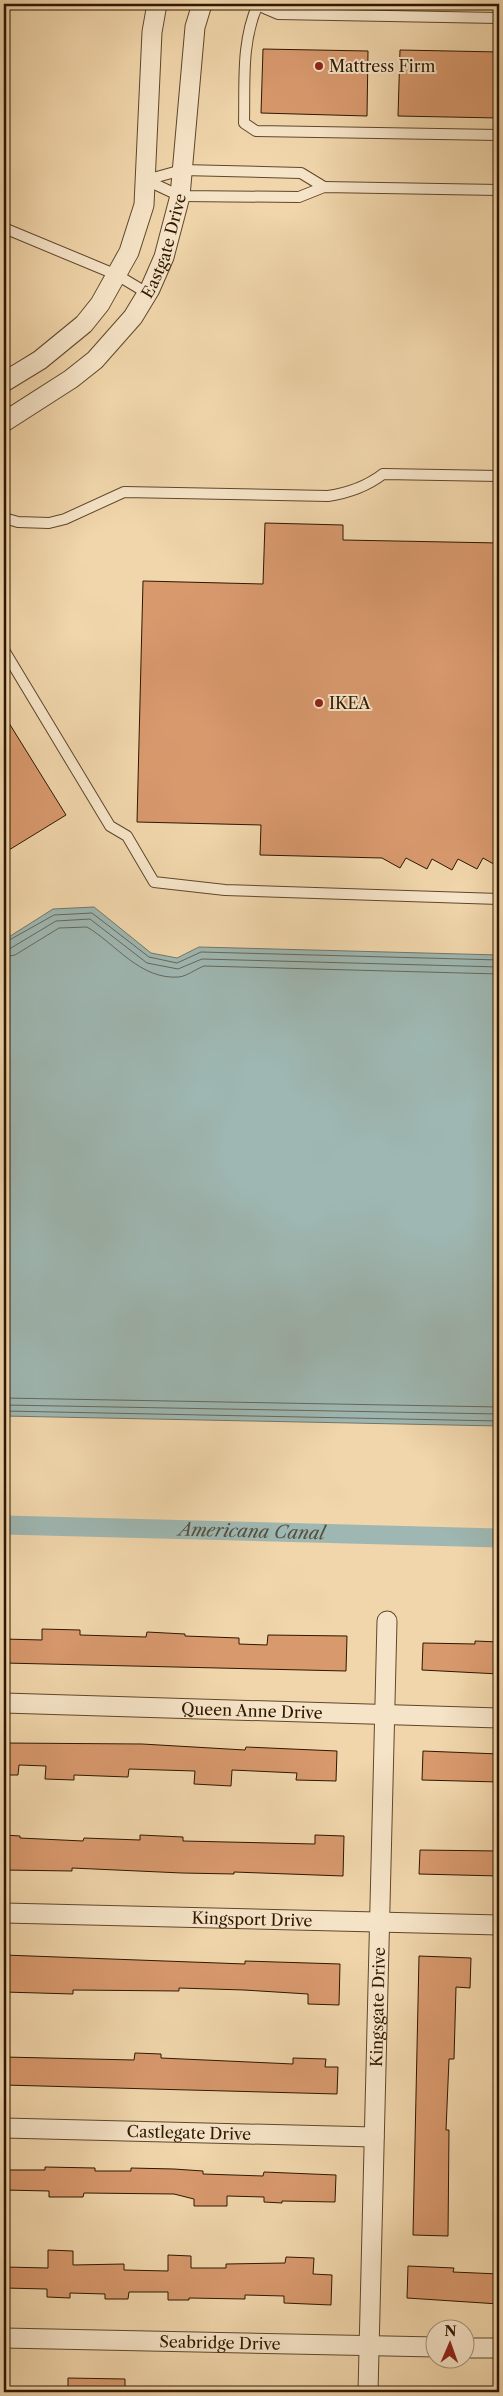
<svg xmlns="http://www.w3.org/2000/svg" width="503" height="2396" font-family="'Libre Caslon Text',serif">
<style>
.water{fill:#9eb7b2;stroke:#71776b}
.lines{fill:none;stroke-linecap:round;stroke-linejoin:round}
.shore{stroke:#666759;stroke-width:1}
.canal{stroke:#9eb7b2;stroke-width:19}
.building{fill:#d8996d;stroke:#2e1700}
.service-casing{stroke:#5f472b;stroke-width:12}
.minor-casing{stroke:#5f472b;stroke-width:21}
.service{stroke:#f6e4c8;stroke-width:10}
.minor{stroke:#f6e4c8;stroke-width:19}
.poi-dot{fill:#8f2418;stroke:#f6e4c8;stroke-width:2}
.labels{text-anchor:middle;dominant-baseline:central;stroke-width:4;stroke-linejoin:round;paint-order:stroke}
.poi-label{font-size:16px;fill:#2e1700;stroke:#f6e4c8;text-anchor:start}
.street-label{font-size:16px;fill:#2e1700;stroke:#f6e4c8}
.water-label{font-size:18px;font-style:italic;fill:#554f3e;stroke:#f6e4c8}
</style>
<rect width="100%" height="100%" fill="#f1d6ab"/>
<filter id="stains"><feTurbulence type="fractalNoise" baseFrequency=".004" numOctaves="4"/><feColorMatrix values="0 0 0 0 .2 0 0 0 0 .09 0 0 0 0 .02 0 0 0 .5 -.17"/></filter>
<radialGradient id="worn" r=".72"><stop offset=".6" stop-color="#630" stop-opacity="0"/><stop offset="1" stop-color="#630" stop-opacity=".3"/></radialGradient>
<polygon class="water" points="94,907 151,953 177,958 199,947 499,955 499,1426 4,1416 4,940 53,909"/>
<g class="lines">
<g class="shore">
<polyline points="4,943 54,915 92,913 149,957 177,963 201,952 499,960"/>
<polyline points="4,950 11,948 56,921 90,919 147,963 178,969 202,959 499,967"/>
<path d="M4 957 15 955 59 928 87 927C116 944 140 980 179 977 187 976 196 969 204 966L499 974"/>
<polyline points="4,1398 499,1407"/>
<polyline points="4,1405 499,1414"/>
<polyline points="4,1411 499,1421"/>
</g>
<path class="canal" id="s1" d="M4 1525 499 1538"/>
</g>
<g class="building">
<polygon points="263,49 368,51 367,116 261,113"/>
<polygon points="400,50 499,52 499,118 398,116"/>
<polygon points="265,523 343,525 343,540 499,543 499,867 483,858 477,869 458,859 452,870 432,859 427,869 406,858 400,868 382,858 260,855 261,825 137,822 143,581 263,584"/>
<polygon points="4,715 66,815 4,853"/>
<polygon points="42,1629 80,1630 80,1635 146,1637 147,1632 185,1634 185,1636 239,1638 239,1644 267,1645 268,1635 347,1636 346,1671 4,1663 4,1639 42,1640"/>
<polygon points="475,1641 499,1642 499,1674 422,1670 423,1643 475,1644"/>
<polygon points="4,1743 142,1744 245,1750 246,1747 337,1751 336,1781 296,1780 297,1773 232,1770 231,1786 194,1784 195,1771 129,1769 128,1777 74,1775 74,1780 45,1779 46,1766 19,1765 18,1775 4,1775"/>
<polygon points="423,1751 499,1754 499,1782 422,1780"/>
<polygon points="4,1835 20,1836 20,1838 83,1841 84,1838 140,1840 140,1835 183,1837 183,1841 315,1844 315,1835 344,1836 343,1876 234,1872 234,1874 182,1873 72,1868 72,1871 4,1870"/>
<polygon points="420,1850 499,1851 499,1876 419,1874"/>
<polygon points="4,1955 245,1964 245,1961 340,1964 339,2005 308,2004 308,1994 244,1990 179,1988 179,1991 73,1990 73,1994 4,1992"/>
<polygon points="419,1956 471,1958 470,1988 456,1987 454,2059 449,2059 446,2130 449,2130 448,2236 413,2235"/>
<polygon points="135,2053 161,2054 161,2058 293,2064 293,2058 326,2059 325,2067 338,2067 337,2094 4,2085 4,2057 134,2060"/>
<polygon points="45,2167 95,2168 95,2171 131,2171 131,2168 174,2169 203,2171 203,2174 263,2176 264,2172 336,2175 335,2202 282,2201 282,2203 264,2202 264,2197 227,2196 227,2206 194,2206 194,2199 174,2194 84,2193 83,2197 49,2197 49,2191 4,2190 4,2170 45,2170"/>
<polygon points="48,2250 73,2251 73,2265 124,2264 124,2270 168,2271 168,2255 191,2256 191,2268 226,2268 226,2264 285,2263 286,2257 314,2258 313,2274 332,2275 331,2305 284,2303 284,2296 245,2295 245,2299 189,2298 189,2300 168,2300 168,2292 129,2292 128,2299 105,2299 105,2294 70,2293 70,2298 47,2297 47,2289 4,2288 4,2267 48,2268"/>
<polygon points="408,2266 454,2268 453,2272 499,2274 499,2304 407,2298"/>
<polygon points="68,2378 125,2379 125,2392 68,2392"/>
</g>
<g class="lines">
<g class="service-casing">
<g id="service">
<path d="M258 4C241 42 245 82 244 123L256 131 499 135"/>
<polyline points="257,5 278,14 499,18"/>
<polyline points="146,180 180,196 299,197 324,187 499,190"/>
<polyline points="146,180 182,170 301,173 324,187"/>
<polyline points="4,228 117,275 147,293"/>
<path d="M4 518 18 522 49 523 65 519 124 492 328 496C348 493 366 487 383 474L499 476"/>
<polyline points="4,650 110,826 127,836 154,882 225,890 499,899"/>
</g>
</g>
<g class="minor-casing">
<g id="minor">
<polyline points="4,382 40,360 84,324 100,304 129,252 144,205 152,32 157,4"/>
<path id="s2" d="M4 422 71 379 95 360 133 317 150 289 164 257 180 196 195 27 202 4"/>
<path id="s3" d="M4 1703 499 1718"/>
<path id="s4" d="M4 1913 499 1925"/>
<path id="s5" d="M4 2128 374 2137"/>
<path id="s6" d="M4 2338 436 2347"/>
<polyline points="466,2348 499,2348"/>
<path id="s7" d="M368 2392 387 1621"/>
</g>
</g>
<use href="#service" class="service"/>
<use href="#minor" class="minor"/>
</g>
<g class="poi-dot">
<circle cx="319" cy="66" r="5"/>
<circle cx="319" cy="703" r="5"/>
</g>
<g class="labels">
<g class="poi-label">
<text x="329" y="66">Mattress Firm</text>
<text x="329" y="703">IKEA</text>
</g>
<g class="street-label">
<text stroke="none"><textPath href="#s2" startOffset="246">Eastgate Drive</textPath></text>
<text stroke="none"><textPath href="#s3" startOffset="248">Queen Anne Drive</textPath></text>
<text stroke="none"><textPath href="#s4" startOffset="248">Kingsport Drive</textPath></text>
<text stroke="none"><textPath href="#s7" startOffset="385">Kingsgate Drive</textPath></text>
<text stroke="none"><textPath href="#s5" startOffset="185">Castlegate Drive</textPath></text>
<text stroke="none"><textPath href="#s6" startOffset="216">Seabridge Drive</textPath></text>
</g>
<g class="water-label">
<text stroke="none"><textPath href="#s1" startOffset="248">Americana Canal</textPath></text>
</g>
</g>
<rect width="503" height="2396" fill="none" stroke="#f1d6ab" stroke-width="20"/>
<rect x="5" y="5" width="493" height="2386" fill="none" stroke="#2e1700" stroke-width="2.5"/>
<rect x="10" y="10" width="483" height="2376" fill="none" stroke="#2e1700"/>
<g transform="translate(450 2344) rotate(2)"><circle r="24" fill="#f6e4c8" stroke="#a69278"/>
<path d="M0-4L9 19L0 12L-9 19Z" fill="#8f2418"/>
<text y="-8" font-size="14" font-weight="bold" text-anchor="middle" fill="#2e1700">N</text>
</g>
<rect width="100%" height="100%" filter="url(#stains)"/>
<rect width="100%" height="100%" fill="url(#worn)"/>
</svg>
